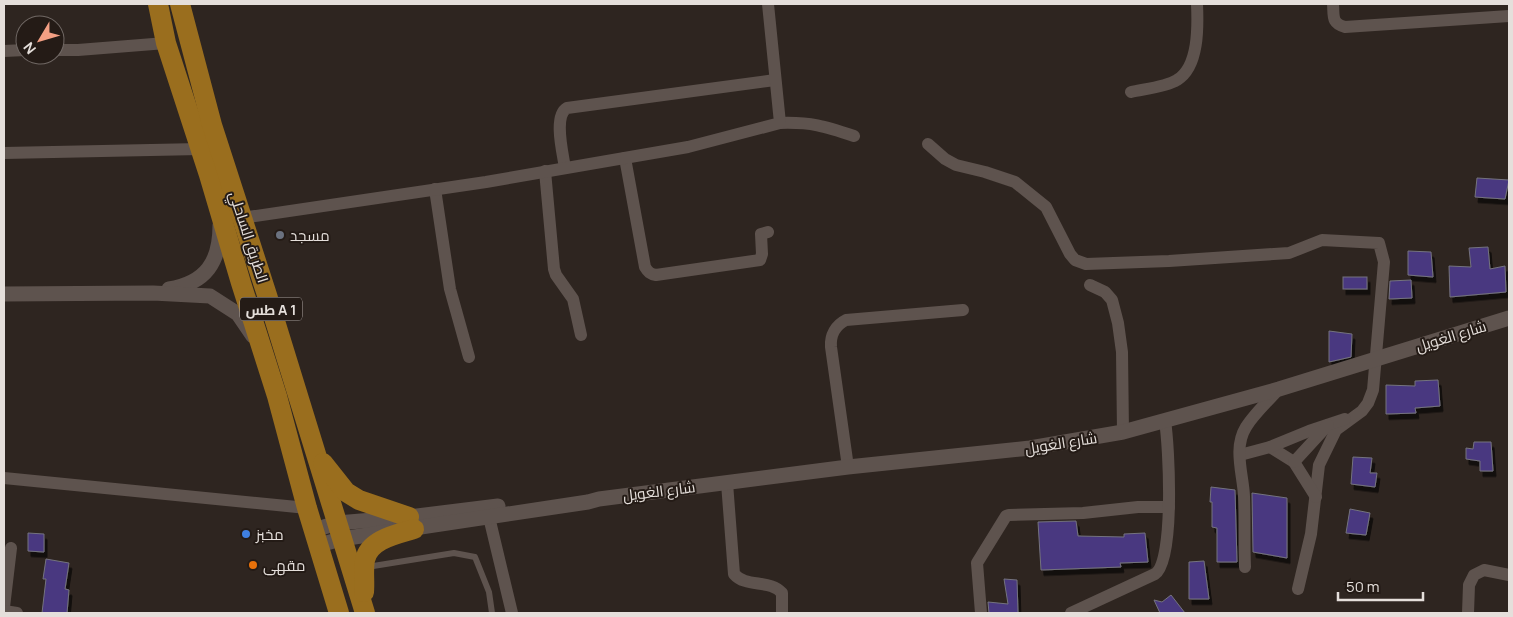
<svg xmlns="http://www.w3.org/2000/svg" width="1513" height="617" font-family="Manrope,Cairo,sans-serif">
<style>
.building{fill:#493880;stroke:#74737e;filter:url(#shadow)}
.lines{fill:none;stroke-linecap:round;stroke-linejoin:round}
.service{stroke:#5e534e;stroke-width:6}
.minor{stroke:#5e534e;stroke-width:12}
.tertiary{stroke:#5e534e;stroke-width:15}
.trunk{stroke:#9a6e1e;stroke-width:20}
.worship-dot{fill:#6b7280;stroke:#241b16;stroke-width:2}
.shop-dot{fill:#3f7fe0;stroke:#241b16;stroke-width:2}
.food-dot{fill:#e8710a;stroke:#241b16;stroke-width:2}
.labels{text-anchor:middle;dominant-baseline:central;stroke-width:4;stroke-linejoin:round;paint-order:stroke}
.shield{fill:#241b16;stroke:#aba4a0;stroke-width:1}
.shield-label{font-size:14px;font-weight:bold;fill:#e5dfdb}
.poi-label{font-size:15px;fill:#e5dfdb;stroke:#241b16;text-anchor:start}
.street-label{font-size:15px;fill:#e5dfdb;stroke:#241b16}
</style>
<defs>
<filter id="shadow"><feDropShadow dx="3" dy="5.5" stdDeviation="0" flood-color="#0009"/></filter>
</defs>
<rect width="100%" height="100%" fill="#2e2520"/>
<g class="building">
<polygon points="1477,178 1509,180 1505,199 1475,197"/>
<polygon points="1488,247 1490,269 1505,266 1506,292 1450,297 1449,266 1471,267 1469,248"/>
<polygon points="1408,251 1431,252 1433,277 1408,275"/>
<rect x="1343" y="277" width="24" height="12"/>
<polygon points="1411,280 1412,298 1389,299 1390,281"/>
<polygon points="1329,331 1352,334 1351,357 1329,362"/>
<polygon points="1438,380 1440,406 1415,408 1416,413 1386,414 1386,385 1415,386 1415,381"/>
<polygon points="1474,442 1491,442 1493,471 1480,471 1480,461 1466,459 1466,448 1473,449"/>
<polygon points="1353,457 1372,458 1370,473 1377,473 1375,487 1351,484"/>
<polygon points="1211,487 1235,490 1237,562 1217,562 1217,528 1212,527 1212,502 1210,502"/>
<polygon points="1252,493 1287,498 1287,558 1253,552"/>
<polygon points="1350,509 1370,513 1366,535 1346,533"/>
<polygon points="1076,521 1078,536 1124,537 1124,534 1145,533 1148,562 1120,563 1121,567 1041,570 1038,522"/>
<polygon points="28,533 44,534 44,552 28,551"/>
<polygon points="46,559 69,563 65,589 69,590 67,613 42,613 46,579 43,579"/>
<polygon points="1204,561 1209,599 1189,599 1189,562"/>
<polygon points="1004,579 1017,580 1018,613 989,613 988,602 1008,604"/>
<polygon points="1171,595 1185,613 1160,613 1154,600 1162,602"/>
</g>
<g class="lines">
<polyline class="service" points="367,567 454,553 475,557 489,592 492,613"/>
<g class="minor">
<path d="M1333 4C1334 16 1331 23 1345 27L1509 16"/>
<polyline points="55,50 78,50 166,43"/>
<polyline points="4,51 25,50"/>
<path d="M1131 92C1144 89 1166 87 1177 80 1199 67 1198 26 1197 4"/>
<path d="M780 123C811 122 824 126 854 136"/>
<polyline points="928,144 945,159 956,165 985,172 1015,182 1046,207 1070,254 1075,260 1086,264 1169,261 1289,253 1322,240 1379,243 1384,262 1373,390 1368,403 1362,411 1336,430 1319,465 1311,534 1298,589"/>
<polyline points="4,153 200,149"/>
<path d="M625 158 645 267C648 272 650 274 656 275L760 260 762 254 761 234 768 232"/>
<path d="M565 168C563 154 553 116 567 108L775 80"/>
<polyline points="545,171 554,269 556,275 573,299 581,335"/>
<polyline points="435,189 450,289 469,357"/>
<polyline points="242,218 486,182 688,147 780,123 768,4"/>
<polyline points="1090,285 1105,292 1112,300 1118,323 1122,352 1123,432"/>
<polyline points="1270,447 1294,462 1316,497"/>
<polyline points="1240,455 1270,447 1309,431 1345,419"/>
<polyline points="1294,462 1328,425"/>
<path d="M848 467 831 347C830 335 836 325 846 320L963 310"/>
<polyline points="4,478 307,508"/>
<path d="M727 483 734 574C746 588 770 579 782 593V613"/>
<polyline points="489,517 512,613"/>
<path d="M1245 567C1244 543 1245 520 1244 496 1243 474 1233 448 1246 427 1254 414 1268 401 1279 389"/>
<polyline points="4,607 11,548"/>
<polyline points="4,611 17,613"/>
<polyline points="981,613 977,563 1006,516 1009,515 1083,513 1138,507 1169,507"/>
<path d="M1071 613 1155 574C1175 561 1169 446 1165 421"/>
<polyline points="1468,613 1469,585 1474,575 1484,570 1509,575"/>
</g>
<g class="tertiary">
<path d="M169 289C206 283 220 262 220 225"/>
<polyline points="4,294 153,293 210,296 238,314 253,336"/>
<polyline points="314,530 337,523 409,517 498,506"/>
<polyline points="319,545 341,539 588,502 599,499 848,467 1030,448 1123,432 1279,389 1509,318"/>
</g>
<g class="trunk">
<polyline points="158,4 166,43 209,175 241,283 277,396 307,508 339,613"/>
<polyline points="180,4 212,125 267,295 365,613"/>
<polyline points="323,463 346,492 359,500 409,517"/>
<path d="M364 592C365 581 363 570 365 560 369 539 398 534 414 529"/>
</g>
</g>
<circle class="worship-dot" cx="280" cy="235" r="5"/>
<circle class="shop-dot" cx="246" cy="534" r="5"/>
<circle class="food-dot" cx="253" cy="565" r="5"/>
<g class="labels">
<rect class="shield" x="240" y="297.5" width="62" height="23" rx="4"/>
<g class="shield-label">
<text x="271" y="309">طس A 1</text>
</g>
<g class="poi-label">
<text x="290" y="235">مسجد</text>
<text x="256" y="534">مخبز</text>
<text x="263" y="565">مقهى</text>
</g>
<g class="street-label">
<text transform="translate(249 237) rotate(72)">الطريق الساحلي</text>
<text transform="translate(1451 336) rotate(-17)">شارع الغويل</text>
<text transform="translate(1061 443) rotate(-9)">شارع الغويل</text>
<text transform="translate(659 491) rotate(-7)">شارع الغويل</text>
</g>
</g>
<rect width="1513" height="617" fill="none" stroke="#e5dfdb" stroke-width="10"/>
<g transform="translate(40 40) rotate(232)"><circle r="24" fill="#241b16" stroke="#716965"/>
<path d="M0-4L9 19L0 12L-9 19Z" fill="#f39f83"/>
<text y="-8" font-size="14" font-weight="bold" text-anchor="middle" fill="#e5dfdb">N</text>
</g>
<path d="M1338 592v8h85v-8" fill="none" stroke="#e5dfdb" stroke-width="2.5"/>
<text x="1346" y="592" font-size="15" fill="#e5dfdb" stroke="#241b16" stroke-width="4" paint-order="stroke">50 m</text>
</svg>
